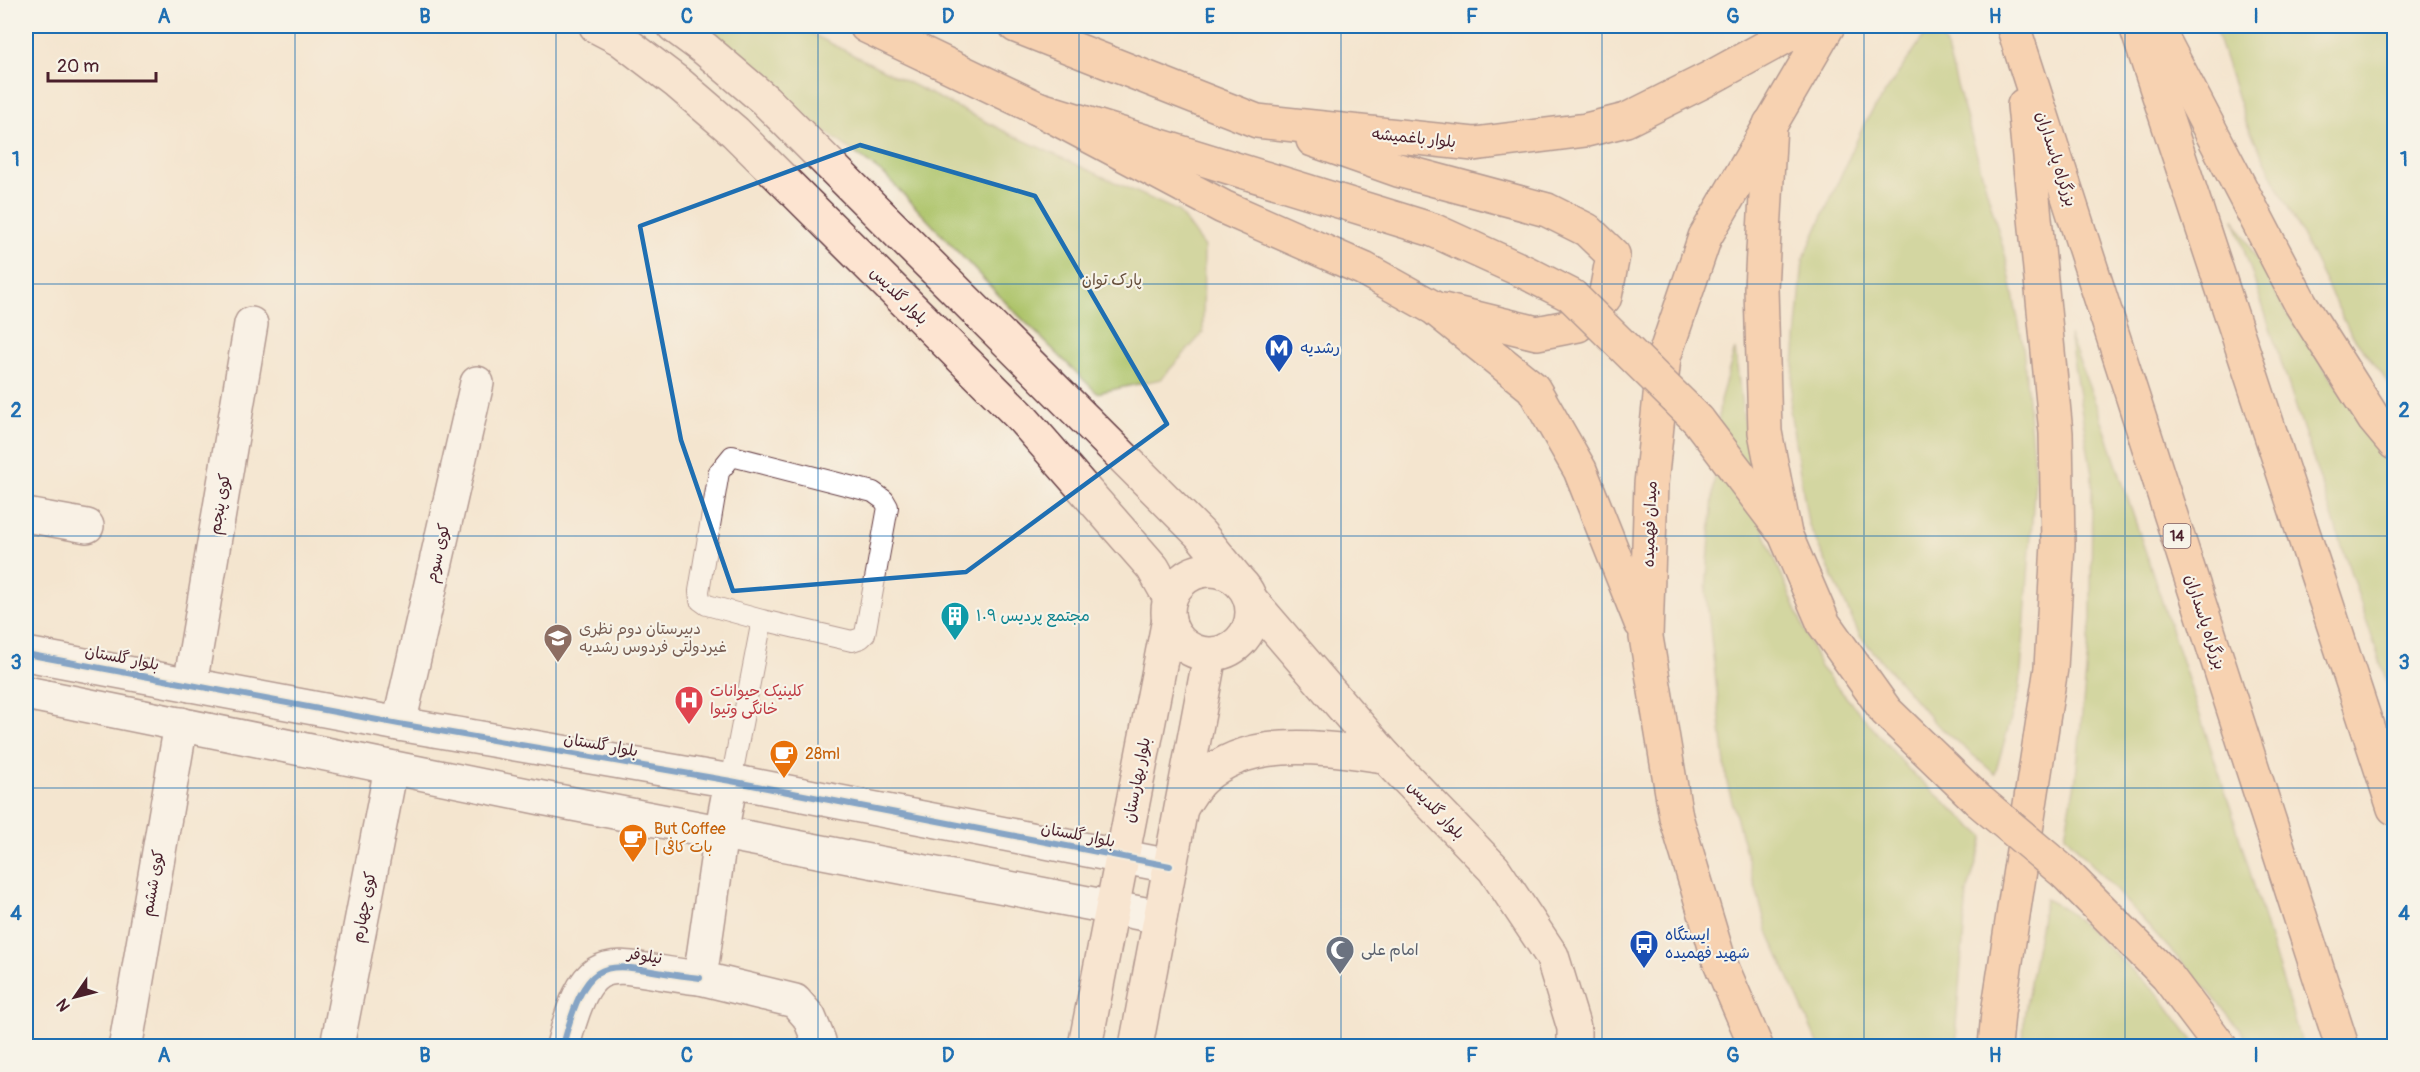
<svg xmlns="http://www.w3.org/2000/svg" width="2420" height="1072" font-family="Pangolin,'Playpen Sans Arabic',sans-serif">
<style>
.green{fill:#acc367;stroke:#7b7149;stroke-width:1.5}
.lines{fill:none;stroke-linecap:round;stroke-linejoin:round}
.service-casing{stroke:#643d44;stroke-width:22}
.minor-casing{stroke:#643d44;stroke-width:36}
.tertiary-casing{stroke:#643d44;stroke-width:36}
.secondary-casing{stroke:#643d44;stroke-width:36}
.primary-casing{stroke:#643d44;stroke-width:36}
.trunk-casing{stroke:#643d44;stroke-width:36}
.service{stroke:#fff;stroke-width:20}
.minor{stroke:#fff;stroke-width:33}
.tertiary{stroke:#fff;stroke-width:33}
.secondary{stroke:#fde4d1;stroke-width:33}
.primary{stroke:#fbbb8d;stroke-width:33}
.trunk{stroke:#fbbb8d;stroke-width:33}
.trunk-bridge-casing{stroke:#643d44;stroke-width:36;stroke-linecap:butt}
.trunk-bridge{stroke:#fbbb8d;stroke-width:33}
.cycleway-casing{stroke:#f7f3e8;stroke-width:10}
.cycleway{stroke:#0057b8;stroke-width:6}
.marked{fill:none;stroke:#1f6fb2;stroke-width:4.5;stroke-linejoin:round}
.grid{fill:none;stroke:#1f6fb2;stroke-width:1.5;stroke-opacity:0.55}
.labels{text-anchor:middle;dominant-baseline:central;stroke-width:4.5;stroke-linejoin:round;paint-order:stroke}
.shield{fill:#f7f3e8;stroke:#7e5f64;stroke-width:1.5}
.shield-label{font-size:15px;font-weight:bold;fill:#4a1f2b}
.street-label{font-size:16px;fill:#4a1f2b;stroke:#f7f3e8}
.park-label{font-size:16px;fill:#67503d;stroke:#f7f3e8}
.transit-label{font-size:16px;fill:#164399;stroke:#f7f3e8;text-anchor:start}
.culture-label{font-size:16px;fill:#0d838f;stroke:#f7f3e8;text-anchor:start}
.education-label{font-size:16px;fill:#785e54;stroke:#f7f3e8;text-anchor:start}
.health-label{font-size:16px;fill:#be3a42;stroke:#f7f3e8;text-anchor:start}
.food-label{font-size:16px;fill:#c56008;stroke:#f7f3e8;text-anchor:start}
.worship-label{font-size:16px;fill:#5b616d;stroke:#f7f3e8;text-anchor:start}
.neatline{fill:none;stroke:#1f6fb2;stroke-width:2}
.grid-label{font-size:20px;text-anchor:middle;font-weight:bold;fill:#1f6fb2}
</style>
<rect width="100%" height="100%" fill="#f7f3e8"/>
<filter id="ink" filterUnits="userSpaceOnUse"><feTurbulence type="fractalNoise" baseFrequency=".0167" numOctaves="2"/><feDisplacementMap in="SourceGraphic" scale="12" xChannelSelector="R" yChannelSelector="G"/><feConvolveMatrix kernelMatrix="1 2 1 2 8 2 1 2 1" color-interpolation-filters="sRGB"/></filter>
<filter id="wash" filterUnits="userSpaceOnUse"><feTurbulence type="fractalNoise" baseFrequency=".008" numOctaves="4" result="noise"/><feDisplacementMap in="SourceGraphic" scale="24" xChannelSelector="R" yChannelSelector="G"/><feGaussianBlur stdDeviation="1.35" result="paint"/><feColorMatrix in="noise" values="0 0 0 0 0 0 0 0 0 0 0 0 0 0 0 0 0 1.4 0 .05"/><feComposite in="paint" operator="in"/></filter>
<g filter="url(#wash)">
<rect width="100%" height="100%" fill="#f4e5cf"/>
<g class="green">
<polygon points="682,26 800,26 816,36 1010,134 1178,211 1204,247 1203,333 1161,379 1097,393 1008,305 885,175"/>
<polygon points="2214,26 2394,26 2394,391 2350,332 2245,120"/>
<polygon points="1939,31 1946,46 2006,258 2023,345 2035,479 2020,687 1995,774 1934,722 1860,636 1808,523 1790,410 1803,260 1865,122 1926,33"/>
<polygon points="2234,219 2287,313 2394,470 2394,704"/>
<polygon points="2069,335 2100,415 2232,812 2302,1046 2253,1046 2210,993 2065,835 2076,777 2091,618 2092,475"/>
<polygon points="1735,349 1743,416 1765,535 1820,667 1910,771 1984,837 1967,893 1956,1025 1958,1046 1819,1046 1767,929 1727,783 1706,592 1720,400"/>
<polygon points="2045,899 2067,910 2159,995 2197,1046 2023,1046 2024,1017"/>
</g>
</g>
<g filter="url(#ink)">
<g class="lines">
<g class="service-casing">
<polyline id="service" points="731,781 762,620 852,641 861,638 865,634 888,507 884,500 873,492 732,456 719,472 699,591 700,600 707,605 762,620"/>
</g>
<g class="minor-casing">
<g id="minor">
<polyline points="26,515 87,526"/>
<polyline points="190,685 251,324"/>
<polyline points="399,724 477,383"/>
<polyline points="721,833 700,978 795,1001 809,1017 819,1041 818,1046"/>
<polyline points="126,1043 181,724"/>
<polyline points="337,1046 391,768"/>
<path d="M563 1046C590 939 611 969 700 978"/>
</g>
</g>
<g class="tertiary-casing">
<g id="tertiary">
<polyline points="26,654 399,724 731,781 1170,866"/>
<polyline points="26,693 542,798 1160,917"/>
<polyline points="721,833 731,781"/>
</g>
</g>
<g class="secondary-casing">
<g id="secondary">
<polyline points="596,26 619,38 678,83 735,132 1021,417 1153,568 1170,598"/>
<polyline points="674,26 705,49 765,100 1200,534 1236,578"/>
<circle cx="1210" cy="612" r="42"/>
<polyline points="1250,599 1385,756 1494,869 1552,956 1574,1028 1574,1046"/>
<path d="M1183 805C1189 796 1195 785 1202 779 1251 734 1325 748 1385 756"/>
<polyline points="1085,1046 1169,619"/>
<polyline points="1136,1046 1210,655"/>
</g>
</g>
<g class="primary-casing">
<g id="primary">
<polyline points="866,26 1037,108 1223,207 1364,269 1434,308 1533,388 1580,470 1641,623"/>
<polyline points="1016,26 1257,121 1474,144 1586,130 1626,120 1710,78 1805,26"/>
<polyline points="1313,140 1398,170 1547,210 1587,230 1613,255 1605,297 1578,325 1537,333 1443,310"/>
<polyline points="1756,1046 1719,960 1676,817 1646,637 1651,484 1664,357 1705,237 1828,26"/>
</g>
</g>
<g class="trunk-casing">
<g id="trunk">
<polyline points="2013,26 2342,1046"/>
<polyline points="2136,26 2394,808"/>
<polyline points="2156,26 2301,304 2374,419 2394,443"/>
<polyline points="1037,108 1433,230 1525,272 1572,296"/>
<polyline points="1770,124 1761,288 1765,432 1785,534 1824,624 1886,711 1978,800"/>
<polyline points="1698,420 1781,529"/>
<polyline points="2065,873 2167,976 2220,1046"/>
<polyline points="1995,1046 1998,1013 2051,668 2058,544 2056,433 2024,105"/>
</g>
</g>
<use href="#service" class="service"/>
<use href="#minor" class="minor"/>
<use href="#tertiary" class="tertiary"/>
<use href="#secondary" class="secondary"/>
<use href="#primary" class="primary"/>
<use href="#trunk" class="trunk"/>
<g class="trunk-bridge-casing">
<g id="trunk-bridge">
<polyline points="1572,296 1698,420"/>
<polyline points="1978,800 2065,873"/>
</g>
</g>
<use href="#trunk-bridge" class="trunk-bridge"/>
<g class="cycleway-casing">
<g id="cycleway">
<polyline points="26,654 399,724 731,781 1170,866"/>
<path d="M563 1046C590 939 611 969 700 978"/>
</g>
</g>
<use href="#cycleway" class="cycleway"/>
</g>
</g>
<path d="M0 0H2420V1072H0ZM860 145 1035 196 1167 424 966 572 733 591 681 440 640 226Z" fill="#f4e5cf" fill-opacity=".55" fill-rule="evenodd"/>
<path class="marked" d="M860 145 1035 196 1167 424 966 572 733 591 681 440 640 226Z"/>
<path class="grid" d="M295 26V1046M556 26V1046M818 26V1046M1079 26V1046M1341 26V1046M1602 26V1046M1864 26V1046M2125 26V1046M26 284H2394M26 536H2394M26 788H2394"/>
<defs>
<g id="metro-pin" transform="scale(1.5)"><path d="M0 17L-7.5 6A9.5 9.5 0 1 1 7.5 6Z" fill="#1a4fb4" stroke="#f7f3e8"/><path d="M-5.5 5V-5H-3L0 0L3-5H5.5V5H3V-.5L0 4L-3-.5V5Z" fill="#fff"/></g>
<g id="building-pin" transform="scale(1.5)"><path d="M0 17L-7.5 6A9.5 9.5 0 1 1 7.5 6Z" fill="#0f9aa8" stroke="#f7f3e8"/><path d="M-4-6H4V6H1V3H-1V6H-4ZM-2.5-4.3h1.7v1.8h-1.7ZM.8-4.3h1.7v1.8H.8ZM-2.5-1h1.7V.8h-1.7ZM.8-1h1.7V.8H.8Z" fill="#fff"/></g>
<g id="school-pin" transform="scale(1.5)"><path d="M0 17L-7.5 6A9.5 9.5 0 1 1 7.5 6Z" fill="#8d6e63" stroke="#f7f3e8"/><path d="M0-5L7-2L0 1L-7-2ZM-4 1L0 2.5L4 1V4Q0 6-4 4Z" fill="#fff"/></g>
<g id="hospital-pin" transform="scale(1.5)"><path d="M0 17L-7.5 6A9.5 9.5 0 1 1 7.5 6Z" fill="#e0444e" stroke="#f7f3e8"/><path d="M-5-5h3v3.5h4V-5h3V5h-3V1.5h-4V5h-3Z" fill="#fff"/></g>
<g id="cafe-pin" transform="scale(1.5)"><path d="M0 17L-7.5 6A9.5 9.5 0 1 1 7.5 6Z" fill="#e8710a" stroke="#f7f3e8"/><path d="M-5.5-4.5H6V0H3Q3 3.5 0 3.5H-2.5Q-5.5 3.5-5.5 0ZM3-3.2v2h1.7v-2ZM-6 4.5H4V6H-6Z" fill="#fff"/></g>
<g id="bus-pin" transform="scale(1.5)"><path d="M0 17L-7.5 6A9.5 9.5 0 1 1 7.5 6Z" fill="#1a4fb4" stroke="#f7f3e8"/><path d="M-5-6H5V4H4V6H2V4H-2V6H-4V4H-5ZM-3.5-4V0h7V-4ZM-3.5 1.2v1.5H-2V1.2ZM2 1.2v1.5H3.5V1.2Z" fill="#fff"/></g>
<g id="mosque-pin" transform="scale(1.5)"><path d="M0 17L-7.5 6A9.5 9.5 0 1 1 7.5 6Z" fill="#6b7280" stroke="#f7f3e8"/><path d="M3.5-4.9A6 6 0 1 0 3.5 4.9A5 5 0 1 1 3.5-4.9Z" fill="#fff"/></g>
</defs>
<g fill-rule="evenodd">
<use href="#metro-pin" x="1279" y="348"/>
<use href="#building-pin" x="955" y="616"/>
<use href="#school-pin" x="558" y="638"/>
<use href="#hospital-pin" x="689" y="700"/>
<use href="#cafe-pin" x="784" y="754"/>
<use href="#cafe-pin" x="633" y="838"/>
<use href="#bus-pin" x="1644" y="944"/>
<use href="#mosque-pin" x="1340" y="950"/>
</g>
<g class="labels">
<rect class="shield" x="2163.5" y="524" width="27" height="24" rx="4.5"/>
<g class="shield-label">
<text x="2177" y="536">14</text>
</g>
<g class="street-label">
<text transform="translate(1414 138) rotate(6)">بلوار باغمیشه</text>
<text transform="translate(2056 159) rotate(72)">بزرگراه پاسداران</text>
<text transform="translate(899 296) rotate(45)">بلوار گلدیس</text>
<text transform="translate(220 504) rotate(-80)">کوی پنجم</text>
<text transform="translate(1650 524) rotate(-88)">میدان فهمیده</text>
<text transform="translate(438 553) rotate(-77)">کوی سوم</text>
<text transform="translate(2205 622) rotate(72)">بزرگراه پاسداران</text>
<text transform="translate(122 658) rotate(11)">بلوار گلستان</text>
<text transform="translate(601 745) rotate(10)">بلوار گلستان</text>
<text transform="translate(1137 780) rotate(-79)">بلوار بهارستان</text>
<text transform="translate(1436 810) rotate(46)">بلوار گلدیس</text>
<text transform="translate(1078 835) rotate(11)">بلوار گلستان</text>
<text transform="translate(153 883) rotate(-80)">کوی ششم</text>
<text transform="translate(364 907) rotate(-79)">کوی چهارم</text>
<text transform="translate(645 956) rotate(9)">نیلوفر</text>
</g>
<g class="park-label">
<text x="1112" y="280">پارک توان</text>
</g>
<g class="transit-label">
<text x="1300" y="348">رشدیه</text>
<text x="1665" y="935">ایستگاه<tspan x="1665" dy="18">شهید فهمیده</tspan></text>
</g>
<g class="culture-label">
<text x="976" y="616">مجتمع پردیس ۱۰۹</text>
</g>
<g class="education-label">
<text x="579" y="629">دبیرستان دوم نظری<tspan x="579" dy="18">غیردولتی فردوس رشدیه</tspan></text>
</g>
<g class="health-label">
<text x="710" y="691">کلینیک حیوانات<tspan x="710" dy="18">خانگی وتیوا</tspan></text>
</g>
<g class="food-label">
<text x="805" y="754">28ml</text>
<text x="654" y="829">But Coffee<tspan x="654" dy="18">| بات کافی</tspan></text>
</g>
<g class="worship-label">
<text x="1361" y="950">امام علی</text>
</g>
</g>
<rect width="2420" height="1072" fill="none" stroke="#f7f3e8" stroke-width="66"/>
<g transform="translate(75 997) rotate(235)" stroke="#f7f3e8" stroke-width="4.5" paint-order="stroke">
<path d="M0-4.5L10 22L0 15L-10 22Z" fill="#4a1f2b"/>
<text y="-9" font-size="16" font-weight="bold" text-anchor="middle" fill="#4a1f2b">N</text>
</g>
<path d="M48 72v9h108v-9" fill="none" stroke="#4a1f2b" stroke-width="3"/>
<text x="57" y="72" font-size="18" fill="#4a1f2b" stroke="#f7f3e8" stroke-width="4.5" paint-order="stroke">20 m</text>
<rect x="33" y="33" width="2354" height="1006" class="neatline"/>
<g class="grid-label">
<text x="164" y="23">A</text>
<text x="425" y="23">B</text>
<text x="687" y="23">C</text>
<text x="948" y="23">D</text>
<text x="1210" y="23">E</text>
<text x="1472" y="23">F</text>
<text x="1733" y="23">G</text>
<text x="1995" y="23">H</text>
<text x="2256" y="23">I</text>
<text x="16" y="166">1</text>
<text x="2404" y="166">1</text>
<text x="16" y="417">2</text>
<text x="2404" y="417">2</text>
<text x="16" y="669">3</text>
<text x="2404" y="669">3</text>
<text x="16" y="920">4</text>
<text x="2404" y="920">4</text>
<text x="164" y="1062">A</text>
<text x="425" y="1062">B</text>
<text x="687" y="1062">C</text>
<text x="948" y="1062">D</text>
<text x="1210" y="1062">E</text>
<text x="1472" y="1062">F</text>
<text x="1733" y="1062">G</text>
<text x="1995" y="1062">H</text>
<text x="2256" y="1062">I</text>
</g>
</svg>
